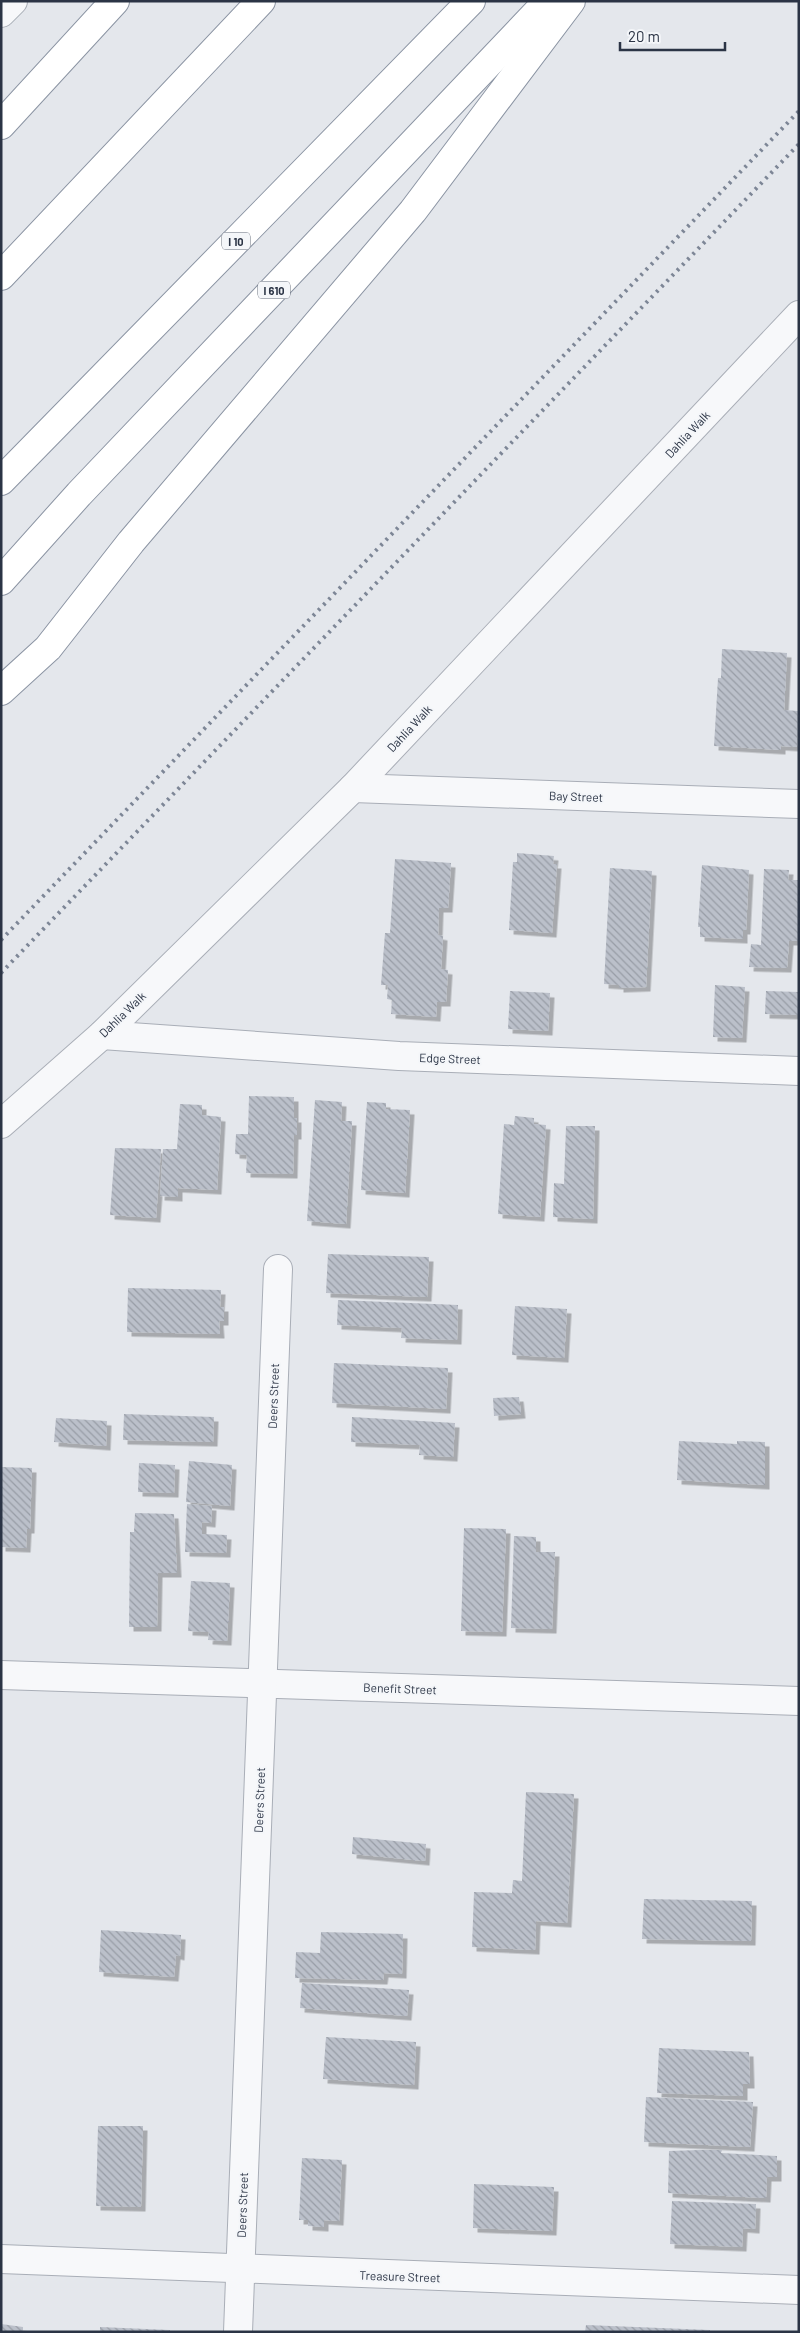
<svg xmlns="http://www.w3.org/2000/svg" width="800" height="2333" font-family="Barlow,sans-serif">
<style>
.building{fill:url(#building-back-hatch);filter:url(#shadow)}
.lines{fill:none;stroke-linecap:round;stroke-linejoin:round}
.minor-casing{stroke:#a9aeb7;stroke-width:30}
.motorway-casing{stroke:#8b94a3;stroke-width:30}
.minor{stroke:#f7f8fa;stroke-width:28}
.motorway{stroke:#fff;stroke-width:28}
.rail{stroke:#7d8696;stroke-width:4;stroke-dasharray:2.5 5;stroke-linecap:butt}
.labels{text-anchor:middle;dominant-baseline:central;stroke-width:4;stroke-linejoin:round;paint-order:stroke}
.shield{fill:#f4f6f9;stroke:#676e7b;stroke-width:1}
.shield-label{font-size:11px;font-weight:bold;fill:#2b3445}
.street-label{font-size:12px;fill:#2b3445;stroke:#f4f6f9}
</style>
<defs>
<pattern id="building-back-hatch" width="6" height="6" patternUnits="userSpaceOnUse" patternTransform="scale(1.25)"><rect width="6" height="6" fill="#bbc0ca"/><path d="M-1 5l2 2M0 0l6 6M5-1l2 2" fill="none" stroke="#989da6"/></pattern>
<filter id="shadow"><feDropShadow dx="4.5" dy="4.5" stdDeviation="0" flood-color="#0004"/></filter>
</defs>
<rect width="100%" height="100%" fill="#e4e7ec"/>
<g class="building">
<polygon points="722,649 787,653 784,710 798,711 797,747 781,746 781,750 714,746 718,678 721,678"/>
<polygon points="517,853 554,856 553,864 557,864 552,933 509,930 513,862 517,862"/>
<polygon points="395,859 451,863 448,908 439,908 438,935 443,936 441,969 448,970 446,1002 437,1002 436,1017 391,1014 392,1000 387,999 388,985 381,985 385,933 390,933"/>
<polygon points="702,865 749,870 746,930 743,930 743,939 700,937 700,927 698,927"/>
<polygon points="610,868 652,871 646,987 619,988 619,985 604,984"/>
<polygon points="764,869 789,870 788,880 799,880 799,941 789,941 787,968 749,967 751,944 761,945"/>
<polygon points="715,985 745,987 742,1038 713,1037"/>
<polygon points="510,991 550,993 548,1031 508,1029"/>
<polygon points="766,991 799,992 799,1015 765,1014"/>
<polygon points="249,1096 294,1097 294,1118 297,1118 297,1135 294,1135 293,1174 246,1173 247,1155 235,1154 236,1134 248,1134"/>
<polygon points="315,1100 342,1102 341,1121 352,1121 346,1224 307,1221"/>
<polygon points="367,1102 386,1103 386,1109 410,1110 405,1193 361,1190"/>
<polygon points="180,1104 202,1105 202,1115 221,1117 217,1190 178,1188 178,1197 160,1196 163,1149 177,1149"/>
<polygon points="515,1116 534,1118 534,1124 546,1125 540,1217 498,1214 504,1124 514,1125"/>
<polygon points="566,1126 595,1126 593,1219 553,1217 554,1183 564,1184"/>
<polygon points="115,1148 161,1149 156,1218 110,1215"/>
<polygon points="328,1254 429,1257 427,1297 326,1293"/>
<polygon points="128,1288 221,1290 220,1307 224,1307 224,1321 219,1321 220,1334 127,1332"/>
<polygon points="338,1300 458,1305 457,1340 401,1338 402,1328 337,1325"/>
<polygon points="515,1306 567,1309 564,1358 512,1355"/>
<polygon points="334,1363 448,1368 446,1409 332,1403"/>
<polygon points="519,1397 521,1414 494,1416 493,1398"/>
<polygon points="124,1414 214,1417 213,1442 123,1440"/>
<polygon points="352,1417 455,1423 453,1457 419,1455 420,1445 351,1442"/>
<polygon points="56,1418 107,1421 106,1446 54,1442"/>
<polygon points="679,1441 737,1444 737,1441 765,1442 765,1485 677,1480"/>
<polygon points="189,1461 232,1465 230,1506 186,1502"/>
<polygon points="139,1463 175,1465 174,1493 138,1492"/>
<polygon points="1,1467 32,1468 30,1529 27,1529 26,1548 1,1547"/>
<polygon points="187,1504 212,1506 211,1523 202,1522 202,1534 227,1535 226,1553 185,1552"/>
<polygon points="135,1513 174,1514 177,1573 158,1573 157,1627 129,1627 130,1532 134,1532"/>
<polygon points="464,1528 506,1529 502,1632 461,1631"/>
<polygon points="514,1536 536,1537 536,1552 555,1552 552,1629 511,1628"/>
<polygon points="191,1581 230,1583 227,1641 208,1640 209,1632 188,1631"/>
<polygon points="526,1792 574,1794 567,1923 536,1921 535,1950 472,1947 474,1892 512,1893 513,1880 522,1881"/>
<polygon points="353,1837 426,1844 425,1861 352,1854"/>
<polygon points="644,1899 752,1901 751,1941 642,1939"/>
<polygon points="101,1930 181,1935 180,1956 176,1955 174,1977 99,1972"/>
<polygon points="321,1932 403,1934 402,1974 384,1973 383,1980 295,1978 296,1952 320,1953"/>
<polygon points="302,1983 409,1990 407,2016 300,2008"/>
<polygon points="326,2037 416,2042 414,2085 323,2079"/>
<polygon points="659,2048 749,2052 750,2084 743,2084 743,2096 657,2093"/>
<polygon points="646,2097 753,2102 750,2147 644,2142"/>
<polygon points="98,2126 143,2126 141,2207 96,2206"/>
<polygon points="700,2150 722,2150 721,2153 777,2156 777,2177 767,2177 766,2198 668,2193 669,2151"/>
<polygon points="302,2158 342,2160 339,2221 324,2220 324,2227 308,2226 308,2220 299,2220"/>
<polygon points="474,2184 554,2187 552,2231 473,2228"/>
<polygon points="672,2201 756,2204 755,2229 743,2228 742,2247 670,2244"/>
<polygon points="1,2324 23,2327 23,2332 1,2332"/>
<polygon points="586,2325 710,2330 710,2332 585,2332"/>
<polygon points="100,2327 170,2330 170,2332 100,2332"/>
</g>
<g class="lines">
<g class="minor-casing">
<g id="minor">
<polyline points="1,13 13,1"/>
<polyline points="353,788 799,804"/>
<polyline points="102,1035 399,1056 799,1071"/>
<polyline points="1,1124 102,1035 353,788 799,315"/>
<polyline points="1,1675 799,1701"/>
<polyline points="1,2259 799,2290"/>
<polyline points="238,2332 278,1269"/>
</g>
</g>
<g class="motorway-casing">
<g id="motorway">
<polyline points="1,125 115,1"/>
<polyline points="1,276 261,1"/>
<polyline points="1,481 471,1"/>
<polyline points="1,581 79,494 548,1"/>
<polyline points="1,691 48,648 131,542 413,211 571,1"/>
</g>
</g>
<use href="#minor" class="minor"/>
<use href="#motorway" class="motorway"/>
<g class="rail">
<polyline points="1,940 799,111"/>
<polyline points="1,973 799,144"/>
</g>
</g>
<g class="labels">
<g class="shield">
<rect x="222" y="232.5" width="28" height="17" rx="4"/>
<rect x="258" y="281.5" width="32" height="17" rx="4"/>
</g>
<g class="shield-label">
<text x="236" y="241">I 10</text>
<text x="274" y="290">I 610</text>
</g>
<g class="street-label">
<text transform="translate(687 434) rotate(-47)">Dahlia Walk</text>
<text transform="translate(409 728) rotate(-47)">Dahlia Walk</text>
<text transform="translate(576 796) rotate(2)">Bay Street</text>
<text transform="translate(122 1014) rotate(-44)">Dahlia Walk</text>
<text transform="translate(450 1058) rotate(2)">Edge Street</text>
<text transform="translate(273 1396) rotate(-88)">Deers Street</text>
<text transform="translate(400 1688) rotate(2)">Benefit Street</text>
<text transform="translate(259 1800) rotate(-88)">Deers Street</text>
<text transform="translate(242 2205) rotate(-88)">Deers Street</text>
<text transform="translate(400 2276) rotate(2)">Treasure Street</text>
</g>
</g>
<rect width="800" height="2333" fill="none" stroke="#2b3445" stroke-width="5"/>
<path d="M620 42v8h105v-8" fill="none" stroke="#2b3445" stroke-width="2.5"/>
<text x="628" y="42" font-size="15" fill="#2b3445" stroke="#f4f6f9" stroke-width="4" paint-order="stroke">20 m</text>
</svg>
